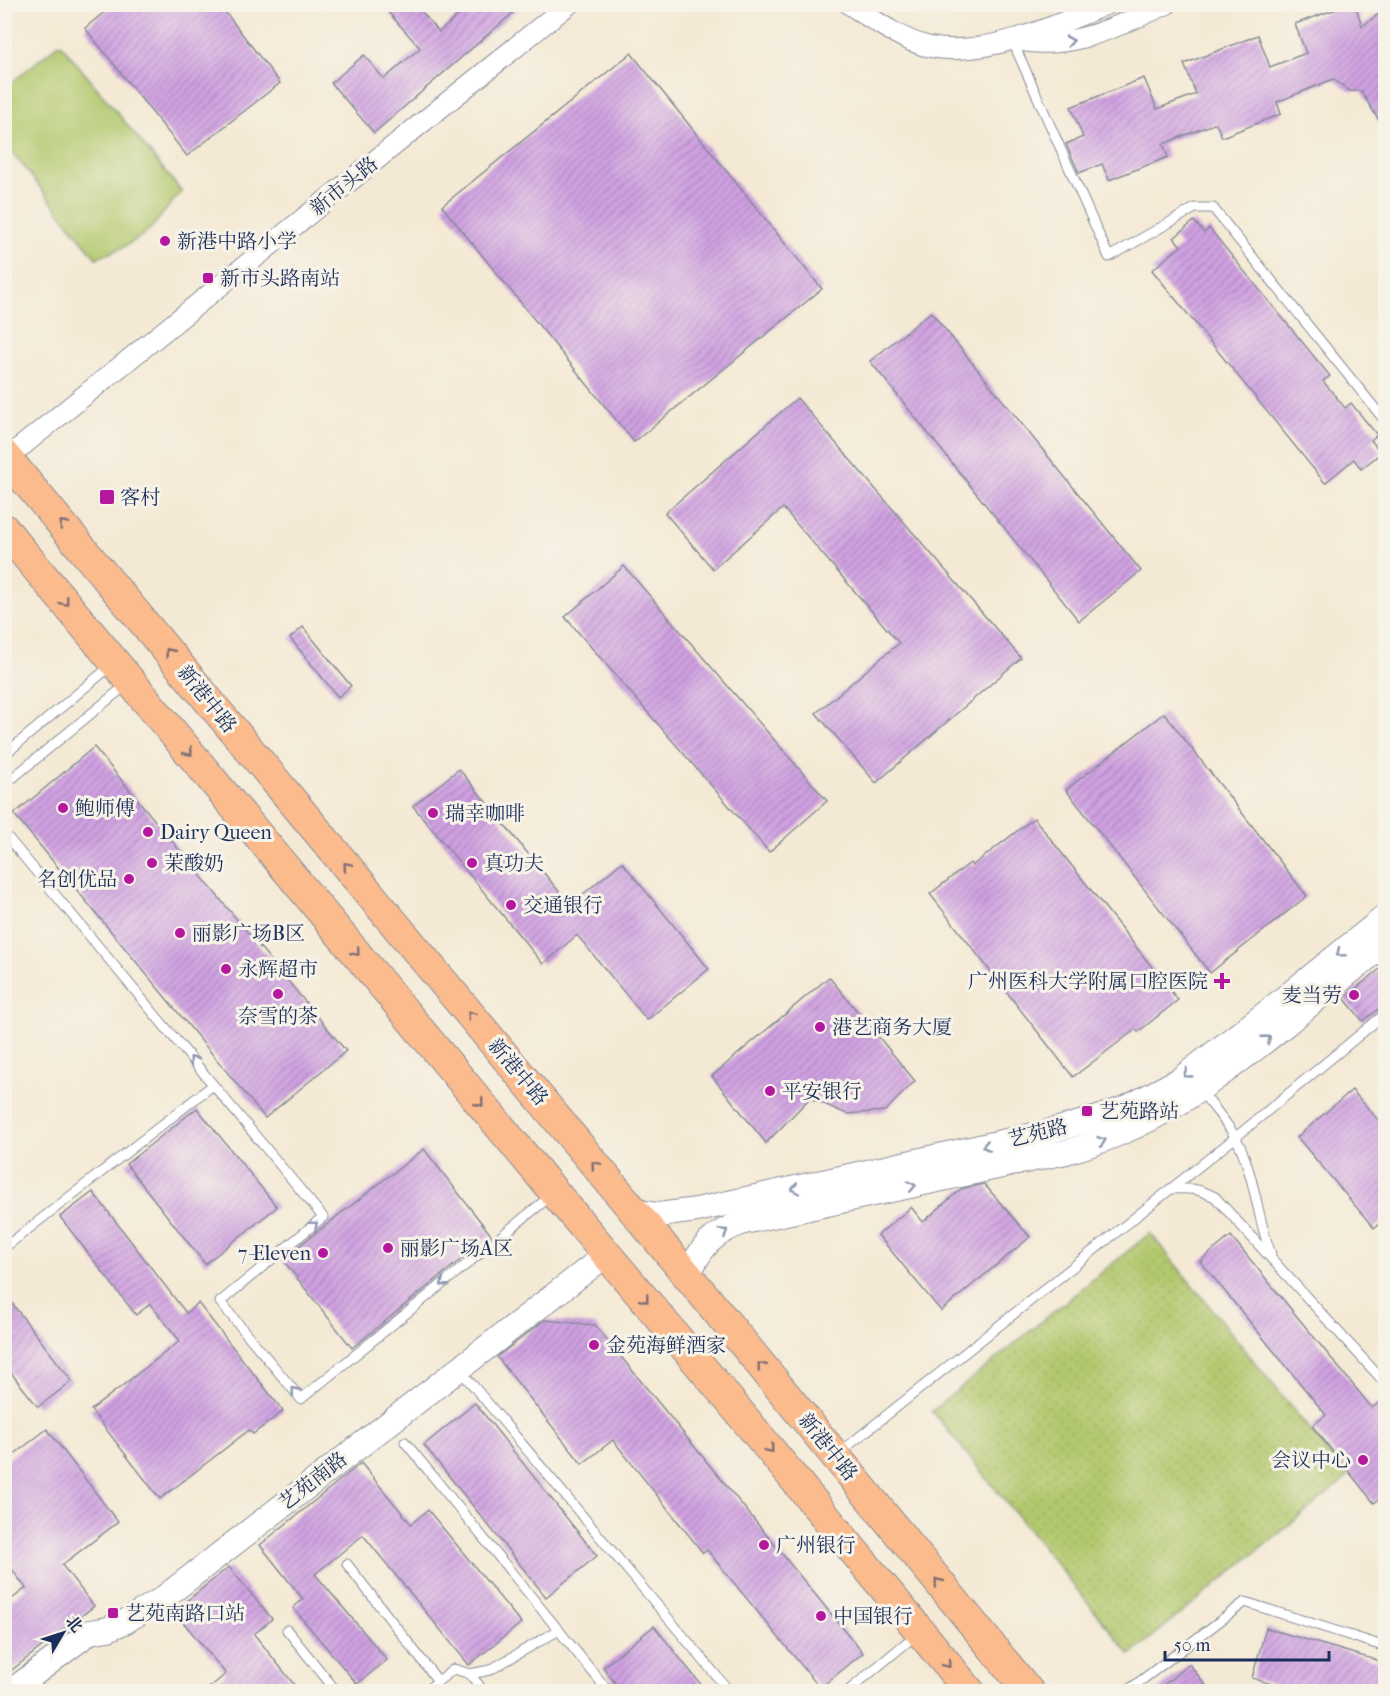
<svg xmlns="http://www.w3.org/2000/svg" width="1390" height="1696" font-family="'IM FELL French Canon','Noto Serif SC',serif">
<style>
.grass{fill:#b2c86d;stroke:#667c66;stroke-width:1.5}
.park{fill:url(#park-dots);stroke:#667c66;stroke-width:1.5}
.building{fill:url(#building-hatch)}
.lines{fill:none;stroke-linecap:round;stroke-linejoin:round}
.service-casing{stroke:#888c99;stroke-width:11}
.minor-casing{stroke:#888c99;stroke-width:22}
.tertiary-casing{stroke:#888c99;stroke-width:26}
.primary-casing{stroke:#888c99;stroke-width:32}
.service{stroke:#fff;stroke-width:9}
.minor{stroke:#fff;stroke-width:20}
.tertiary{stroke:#fff;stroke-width:24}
.primary{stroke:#fbbb8c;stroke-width:30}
.oneway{stroke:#8d97ae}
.oneway2{stroke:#806e73}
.poi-dot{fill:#b5179e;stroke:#f7f3e8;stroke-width:2}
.labels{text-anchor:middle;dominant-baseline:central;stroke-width:6;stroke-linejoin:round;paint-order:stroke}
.street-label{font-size:20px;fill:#1b2f5e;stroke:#f7f3e8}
.poi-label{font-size:20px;fill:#1b2f5e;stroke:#f7f3e8;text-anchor:start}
</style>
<defs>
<pattern id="park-dots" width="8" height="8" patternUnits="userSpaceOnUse" patternTransform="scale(1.5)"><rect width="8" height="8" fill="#b2c86d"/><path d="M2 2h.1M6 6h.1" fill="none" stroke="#98ac61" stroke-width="1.8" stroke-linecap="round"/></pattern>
<pattern id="building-hatch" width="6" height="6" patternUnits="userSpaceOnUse" patternTransform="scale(1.5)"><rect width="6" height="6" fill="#d0a1e2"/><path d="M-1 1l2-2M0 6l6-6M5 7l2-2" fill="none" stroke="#a884ba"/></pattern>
</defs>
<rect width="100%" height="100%" fill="#f7f3e8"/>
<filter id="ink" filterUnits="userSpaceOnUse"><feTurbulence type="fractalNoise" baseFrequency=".0167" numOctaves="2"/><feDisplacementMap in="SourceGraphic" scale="12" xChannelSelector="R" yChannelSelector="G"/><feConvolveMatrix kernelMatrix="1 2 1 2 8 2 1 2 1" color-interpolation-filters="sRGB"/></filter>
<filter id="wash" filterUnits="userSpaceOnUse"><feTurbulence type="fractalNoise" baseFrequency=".008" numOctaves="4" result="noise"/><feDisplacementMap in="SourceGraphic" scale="24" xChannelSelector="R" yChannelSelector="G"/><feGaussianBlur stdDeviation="1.35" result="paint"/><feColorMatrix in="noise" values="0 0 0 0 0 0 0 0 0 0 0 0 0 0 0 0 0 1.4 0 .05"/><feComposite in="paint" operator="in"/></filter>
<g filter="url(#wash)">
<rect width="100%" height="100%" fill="#f4e9d4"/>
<path class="grass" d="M60 43 182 192C171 202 163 214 154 225 139 241 117 251 96 258L5 143V88Z"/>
<polygon class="park" points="1150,1233 1348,1477 1130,1655 932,1411"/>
<g id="blocks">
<g class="building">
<polygon points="114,4 219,4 280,83 187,156 85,28"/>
<polygon points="381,4 415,4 439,32 471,4 523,4 374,133 331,83 364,55 384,79 420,48"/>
<polygon points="1350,4 1355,4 1362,26 1386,9 1386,132 1361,91 1350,91 1333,79 1277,102 1281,114 1222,137 1216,123 1163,144 1168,157 1109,180 1102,164 1079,173 1066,144 1083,137 1071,107 1144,78 1157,109 1196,94 1184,64 1258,35 1270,67 1306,53 1295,24"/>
<polygon points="631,53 822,289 634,442 442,206"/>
<polygon points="1194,221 1204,233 1209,228 1330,376 1323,381 1345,408 1351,403 1377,435 1371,440 1381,453 1361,469 1354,459 1325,483 1152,270 1181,246 1174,238"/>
<polygon points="931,312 1141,571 1079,621 870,361"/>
<polygon points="797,398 1021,658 876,783 816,713 899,643 783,508 713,569 665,513"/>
<polygon points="624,566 827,801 769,852 565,617"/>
<polygon points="303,627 351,686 338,697 290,638"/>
<polygon points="1164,713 1307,896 1210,973 1066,790"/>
<polygon points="94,747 346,1051 265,1118 14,814"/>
<polygon points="459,769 570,905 622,862 709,969 647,1020 577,935 543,964 413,806"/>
<polygon points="1034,818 1178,1000 1138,1032 1136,1029 1073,1077 930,894 970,863 972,866"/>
<polygon points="1386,964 1386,1003 1363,1021 1344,998"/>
<polygon points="829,977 915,1081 885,1111 847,1114 810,1098 766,1143 712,1076"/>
<polygon points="1352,1090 1386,1129 1386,1218 1374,1228 1297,1137"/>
<polygon points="197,1108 277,1207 205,1264 126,1164"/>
<polygon points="424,1149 491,1235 352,1348 282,1259"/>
<polygon points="984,1184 1030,1237 941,1311 878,1235 911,1207 923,1222 961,1189"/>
<polygon points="93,1192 186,1313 198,1303 283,1411 253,1434 249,1430 160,1499 91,1410 180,1341 150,1304 136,1315 60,1217"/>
<polygon points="1231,1236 1372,1408 1386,1397 1386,1494 1374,1503 1312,1426 1326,1415 1200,1261"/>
<polygon points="4,1293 72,1381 38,1407 4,1364"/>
<polygon points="545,1320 595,1325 863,1653 820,1688 707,1550 703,1553 613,1440 582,1464 497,1357"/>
<polygon points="475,1403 597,1556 546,1597 424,1445"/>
<polygon points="47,1429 118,1522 62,1565 94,1606 4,1676 4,1605 26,1588 4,1559 4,1462"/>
<polygon points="361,1463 411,1524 428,1510 521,1623 469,1665 363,1535 315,1574 387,1660 357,1684 293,1608 303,1599 260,1545"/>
<polygon points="229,1567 272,1619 254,1634 300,1692 204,1692 226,1674 174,1611"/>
<polygon points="654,1626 707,1692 622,1692 603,1667"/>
<polygon points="1266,1628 1386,1663 1386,1692 1298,1692 1252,1678"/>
<polygon points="1189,1664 1211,1692 1155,1692"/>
</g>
</g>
</g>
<g filter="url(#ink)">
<use href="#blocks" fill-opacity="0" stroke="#888c99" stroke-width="1.5"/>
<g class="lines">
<g class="service-casing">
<g id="service">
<polyline points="1012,40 1109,257 1195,208 1213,208 1386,422"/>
<polyline points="4,755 113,664"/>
<polyline points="4,785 126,685"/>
<polyline points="4,833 323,1217 220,1302 301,1399 553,1194"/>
<path d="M1201 1091C1216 1111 1236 1132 1244 1156 1256 1188 1259 1223 1271 1254"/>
<path d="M1170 1189C1189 1188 1197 1188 1215 1197L1386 1384"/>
<polyline points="4,1248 213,1085"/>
<polyline points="460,1370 730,1692"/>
<polyline points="405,1442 609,1692"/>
<polyline points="839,1453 1236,1137 1386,1013"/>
<polyline points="347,1564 438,1681"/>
<polyline points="287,1630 337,1692"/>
<polyline points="470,1674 490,1670 559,1630"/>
<polyline points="424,1692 454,1669 470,1674 484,1692"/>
<polyline points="847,1692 918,1633"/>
<polyline points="1126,1692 1245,1602 1386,1647"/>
</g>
</g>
<g class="minor-casing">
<g id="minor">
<path d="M849 4C872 19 904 42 930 47 984 58 1058 25 1107 4"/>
<path d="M1021 41C1074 50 1120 25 1167 4"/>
<polyline points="7,458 569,4"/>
</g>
</g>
<g class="tertiary-casing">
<g id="tertiary">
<polyline points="633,1211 658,1215 697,1210 1047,1132 1098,1118 1128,1107 1179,1080 1261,1017 1386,916"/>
<path d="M688 1276C700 1247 714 1232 744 1222L1066 1152C1153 1128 1209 1086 1279 1030 1314 1001 1350 972 1386 943"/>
<polyline points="10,1692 90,1632 108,1629 126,1621 162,1599 606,1255"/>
</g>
</g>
<g class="primary-casing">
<g id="primary">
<polyline points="4,455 688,1276 1029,1692"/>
<polyline points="4,529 555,1193 730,1401 970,1692"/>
</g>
</g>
<use href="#service" class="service"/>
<use href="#minor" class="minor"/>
<use href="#tertiary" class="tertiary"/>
<use href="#primary" class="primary"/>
</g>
<defs><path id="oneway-chevron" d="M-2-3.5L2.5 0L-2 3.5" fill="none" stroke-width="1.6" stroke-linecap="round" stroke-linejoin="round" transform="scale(1.5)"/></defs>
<g class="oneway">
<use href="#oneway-chevron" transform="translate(1070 41) rotate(-10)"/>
<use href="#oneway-chevron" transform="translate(1340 953) rotate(141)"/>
<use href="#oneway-chevron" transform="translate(1267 1039) rotate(-39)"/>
<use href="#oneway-chevron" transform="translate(193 1060) rotate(-130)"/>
<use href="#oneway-chevron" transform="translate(1187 1074) rotate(144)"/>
<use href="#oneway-chevron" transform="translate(1102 1141) rotate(-20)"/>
<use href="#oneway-chevron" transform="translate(986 1146) rotate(167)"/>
<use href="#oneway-chevron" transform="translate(912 1186) rotate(-12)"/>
<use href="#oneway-chevron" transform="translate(795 1189) rotate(168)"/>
<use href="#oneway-chevron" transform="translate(314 1225) rotate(-40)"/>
<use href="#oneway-chevron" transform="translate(724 1232) rotate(-33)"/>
<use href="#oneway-chevron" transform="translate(444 1283) rotate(141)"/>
<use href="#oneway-chevron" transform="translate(295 1391) rotate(-130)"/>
</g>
<g class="oneway2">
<use href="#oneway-chevron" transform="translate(63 524) rotate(-130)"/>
<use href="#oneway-chevron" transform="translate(65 602) rotate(50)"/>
<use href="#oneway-chevron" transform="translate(169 652) rotate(-129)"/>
<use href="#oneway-chevron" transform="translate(189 752) rotate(50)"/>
<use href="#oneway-chevron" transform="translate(347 866) rotate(-130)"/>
<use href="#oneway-chevron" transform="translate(356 952) rotate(50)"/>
<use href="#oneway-chevron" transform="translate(471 1015) rotate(-130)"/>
<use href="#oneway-chevron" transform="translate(480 1103) rotate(50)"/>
<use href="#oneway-chevron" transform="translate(595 1165) rotate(-130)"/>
<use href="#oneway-chevron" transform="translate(645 1299) rotate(50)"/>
<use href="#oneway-chevron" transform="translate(761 1366) rotate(-129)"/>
<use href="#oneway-chevron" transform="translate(770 1449) rotate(50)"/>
<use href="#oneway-chevron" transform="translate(938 1582) rotate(-129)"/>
<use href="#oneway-chevron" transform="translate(947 1664) rotate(51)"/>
</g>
</g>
<g class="poi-dot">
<circle cx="165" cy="241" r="6"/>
<rect x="202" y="272" width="12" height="12" rx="3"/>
<rect x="99" y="489" width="16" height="16" rx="3"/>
<circle cx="63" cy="808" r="6"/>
<circle cx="433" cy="813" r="6"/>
<circle cx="148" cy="832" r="6"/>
<circle cx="152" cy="863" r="6"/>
<circle cx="472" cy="863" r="6"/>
<circle cx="129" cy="879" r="6"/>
<circle cx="511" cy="905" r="6"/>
<circle cx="180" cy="933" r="6"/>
<circle cx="226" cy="969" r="6"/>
<path d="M1219 972h6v6h6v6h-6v6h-6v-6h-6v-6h6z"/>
<circle cx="278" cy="994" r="6"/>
<circle cx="1354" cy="995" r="6"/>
<circle cx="820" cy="1027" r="6"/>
<circle cx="770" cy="1091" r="6"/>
<rect x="1081" y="1105" width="12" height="12" rx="3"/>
<circle cx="388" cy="1248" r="6"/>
<circle cx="323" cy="1253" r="6"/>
<circle cx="594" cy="1345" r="6"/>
<circle cx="1363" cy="1460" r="6"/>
<circle cx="764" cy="1545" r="6"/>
<rect x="107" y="1607" width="12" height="12" rx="3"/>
<circle cx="821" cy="1616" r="6"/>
</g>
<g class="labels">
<g class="street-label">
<text transform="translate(344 186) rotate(-39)">新市头路</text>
<text transform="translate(207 699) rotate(51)">新港中路</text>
<text transform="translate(518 1072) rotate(50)">新港中路</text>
<text transform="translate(1038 1133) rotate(-14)">艺苑路</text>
<text transform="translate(828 1447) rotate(51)">新港中路</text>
<text transform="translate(313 1481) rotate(-38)">艺苑南路</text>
</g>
<g class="poi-label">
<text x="177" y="241">新港中路小学</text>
<text x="220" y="278">新市头路南站</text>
<text x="120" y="497">客村</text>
<text x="75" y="808">鲍师傅</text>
<text x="445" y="813">瑞幸咖啡</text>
<text x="160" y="832">Dairy Queen</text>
<text x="164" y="863">茉酸奶</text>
<text x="484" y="863">真功夫</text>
<text x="117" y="879" text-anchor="end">名创优品</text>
<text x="523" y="905">交通银行</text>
<text x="192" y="933">丽影广场B区</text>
<text x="238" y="969">永辉超市</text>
<text x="1208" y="981" text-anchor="end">广州医科大学附属口腔医院</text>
<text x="1342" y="995" text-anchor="end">麦当劳</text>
<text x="278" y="1016" text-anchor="middle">奈雪的茶</text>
<text x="832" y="1027">港艺商务大厦</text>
<text x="782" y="1091">平安银行</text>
<text x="1099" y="1111">艺苑路站</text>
<text x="400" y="1248">丽影广场A区</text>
<text x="311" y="1253" text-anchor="end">7-Eleven</text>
<text x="606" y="1345">金苑海鲜酒家</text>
<text x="1351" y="1460" text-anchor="end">会议中心</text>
<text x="776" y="1545">广州银行</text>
<text x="125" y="1613">艺苑南路口站</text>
<text x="833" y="1616">中国银行</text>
</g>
</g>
<rect width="1390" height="1696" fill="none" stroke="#f7f3e8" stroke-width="24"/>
<g transform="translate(63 1633) rotate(51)" stroke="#f7f3e8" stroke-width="4.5" paint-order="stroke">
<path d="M0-4.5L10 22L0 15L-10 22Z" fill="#1b2f5e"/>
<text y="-9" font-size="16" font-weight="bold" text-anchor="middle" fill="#1b2f5e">北</text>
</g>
<path d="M1165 1651v9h164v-9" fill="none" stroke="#1b2f5e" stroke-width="3"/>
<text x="1174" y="1651" font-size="18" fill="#1b2f5e" stroke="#f7f3e8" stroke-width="4.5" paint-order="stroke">50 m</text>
</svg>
